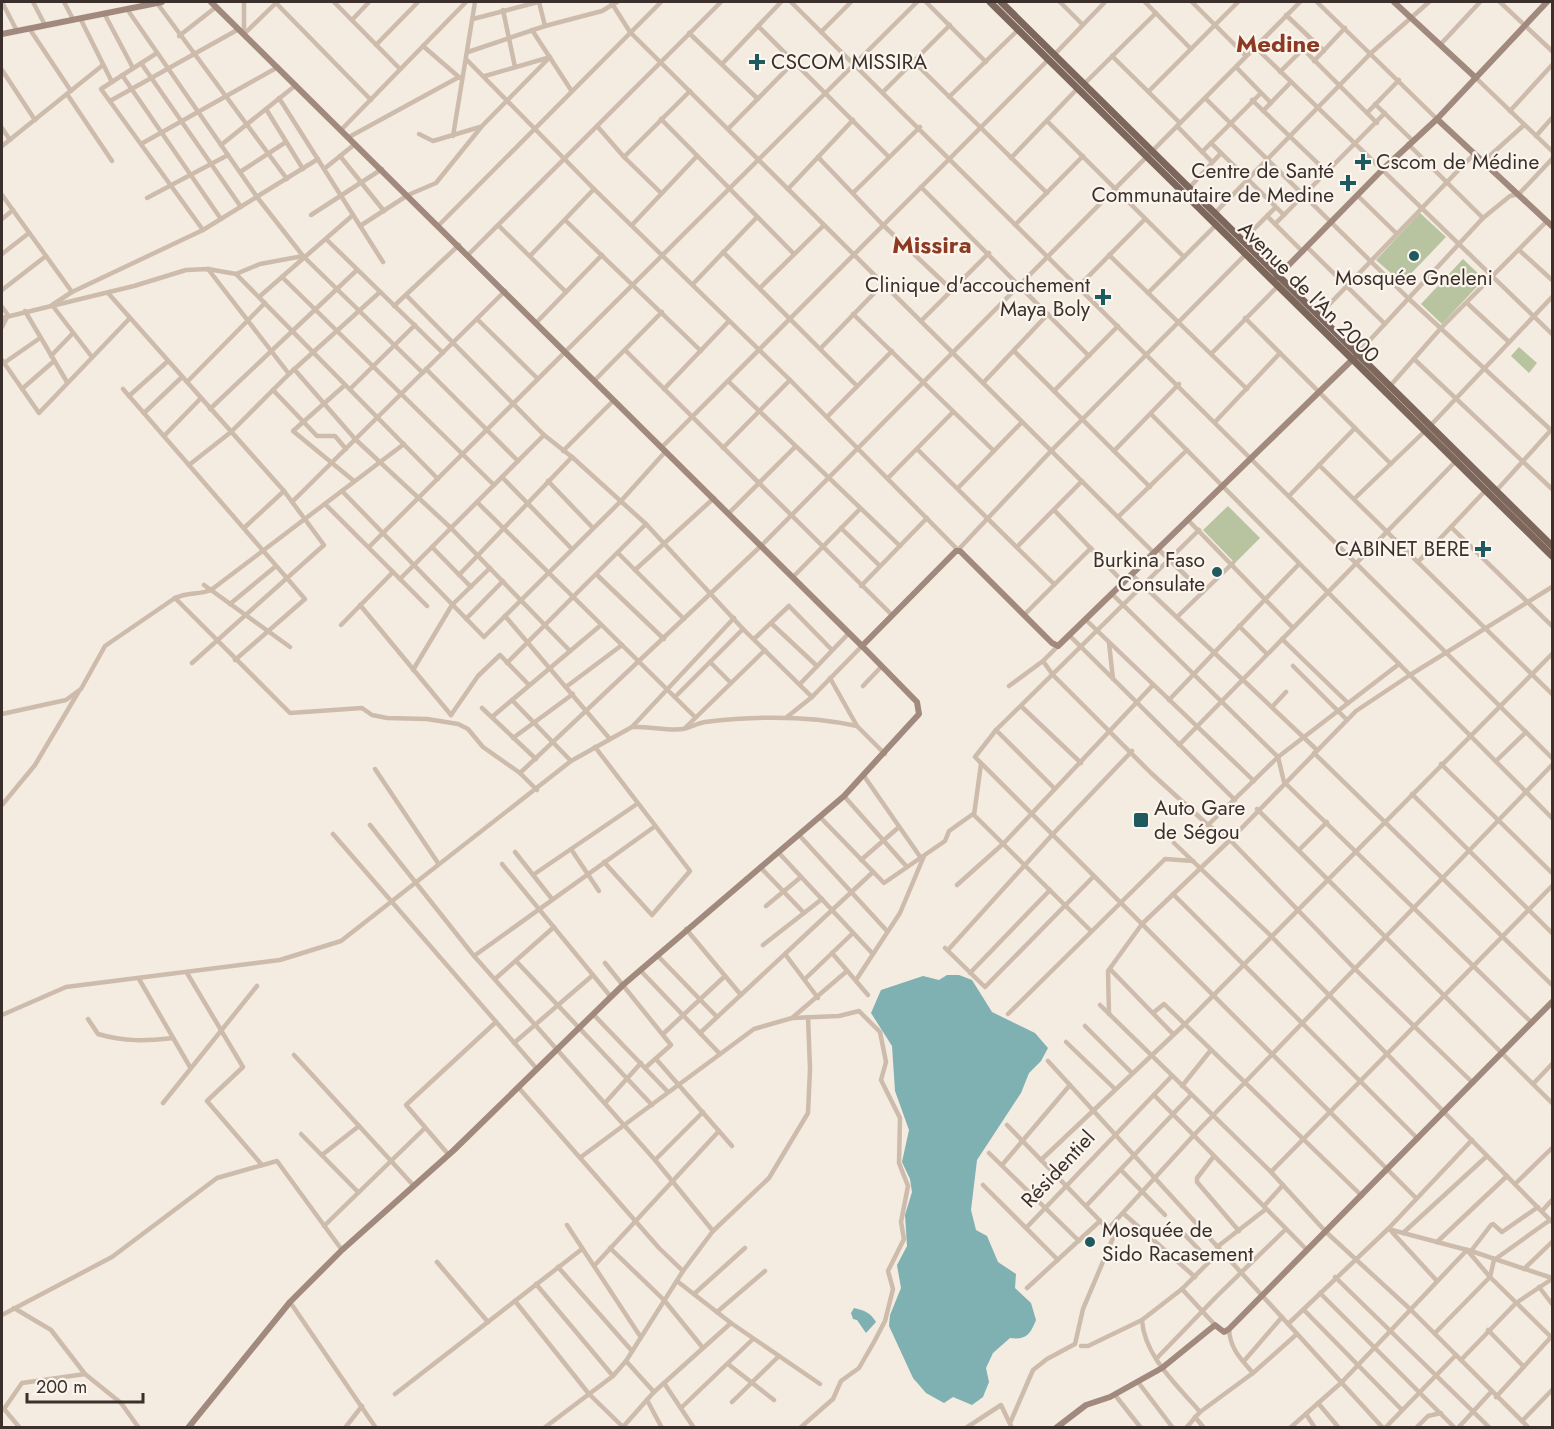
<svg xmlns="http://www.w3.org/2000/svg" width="1554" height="1429" font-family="Jost,sans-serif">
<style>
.green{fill:#b8c4a0}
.water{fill:#7fb0b2}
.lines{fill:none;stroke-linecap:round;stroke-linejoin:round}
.street{stroke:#cdbbac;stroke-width:4.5}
.secondary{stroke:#a18a7d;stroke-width:6}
.primary{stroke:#7d675c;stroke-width:7}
.poi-dot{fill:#1f5a5e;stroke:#fbf5ee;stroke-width:2}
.labels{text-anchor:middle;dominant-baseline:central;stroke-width:4.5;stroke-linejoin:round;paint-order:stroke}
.poi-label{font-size:21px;fill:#3b302b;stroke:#fbf5ee;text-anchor:start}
.street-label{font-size:21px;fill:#3b302b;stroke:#fbf5ee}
.quarter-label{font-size:24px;font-weight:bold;fill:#8c3b22;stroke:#fbf5ee}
</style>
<rect width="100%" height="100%" fill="#f4ebe1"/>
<g class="green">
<polygon points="1420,213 1446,237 1402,283 1376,260"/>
<polygon points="1463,259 1484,279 1442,324 1421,304"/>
<polygon points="1519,347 1537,363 1529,373 1511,356"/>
<polygon points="1228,506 1260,538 1235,563 1203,530"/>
</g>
<g class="water">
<path d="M947 975H959L972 980 992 1012 1035 1033 1048 1048 1041 1061 1029 1073 1021 1093 977 1160 971 1210 976 1230 987 1236 998 1262 1016 1274 1015 1288 1031 1303 1036 1320C1030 1335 1026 1340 1010 1338L993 1353 986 1368 989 1382 983 1397 972 1405 953 1397 944 1403 926 1393 913 1378 889 1326 890 1315 901 1288 897 1265 907 1246 905 1215 912 1192 910 1179 902 1162 909 1130 895 1091 892 1046 871 1013 881 990 923 976 939 980Z"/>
<path d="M854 1308C865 1311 870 1312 876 1322L866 1333 857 1320 853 1319 851 1313Z"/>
</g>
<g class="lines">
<g class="street">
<polyline points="2,2 17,31"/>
<polyline points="33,2 45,25"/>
<polyline points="64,2 73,19"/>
<polyline points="244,2 244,34"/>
<polyline points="334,2 400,69"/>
<polyline points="539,2 545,26"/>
<polyline points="611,2 630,32 1154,553"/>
<polyline points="791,2 1552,758"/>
<polyline points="926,2 986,62"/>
<polyline points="1060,2 1082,24"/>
<polyline points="1145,2 1191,49"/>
<polyline points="1192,2 1246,56"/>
<polyline points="1317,2 1437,119"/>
<polyline points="1500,2 1552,51"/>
<polyline points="157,3 287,179"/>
<polyline points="276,3 371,100"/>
<polyline points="127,9 257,197 303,256 423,373"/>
<polyline points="503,10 515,67"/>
<polyline points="104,13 133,68"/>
<polyline points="1286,15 1324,51"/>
<polyline points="80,18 112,82"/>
<polyline points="473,19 538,2"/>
<polyline points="352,20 369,2"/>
<polyline points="758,26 889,157"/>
<polyline points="29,28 71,91"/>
<polyline points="532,30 571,90"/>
<polyline points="821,32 851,2"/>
<polyline points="689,33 758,99"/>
<polyline points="244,34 277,2"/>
<polyline points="179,36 216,7"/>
<polyline points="376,45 418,2"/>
<polyline points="1440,45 1480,2"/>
<polyline points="423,46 460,78"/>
<polyline points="1255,47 1552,334"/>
<polyline points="1303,49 1377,123"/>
<polyline points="468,52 545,26 602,11 617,2"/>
<polyline points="157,53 101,89 203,230"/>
<polyline points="1055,54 1105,2"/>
<polyline points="1112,56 1180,123"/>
<polyline points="467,60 594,189 790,380 958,550 1051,451 1246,254"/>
<polyline points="913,61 1047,193"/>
<polyline points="1314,61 1345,28"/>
<polyline points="141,63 241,207"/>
<polyline points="722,64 781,2"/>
<polyline points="1236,67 1271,103"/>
<polyline points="2,70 35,120"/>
<polyline points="1280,72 1312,40"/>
<polyline points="122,75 221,219"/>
<polyline points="485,76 547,58"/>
<polyline points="1476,78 1552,151"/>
<polyline points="1084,84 1156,13"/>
<polyline points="884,91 950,25"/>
<polyline points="1149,91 1238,2"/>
<polyline points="67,94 112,161"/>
<polyline points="949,97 1019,29"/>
<polyline points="279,98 383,262"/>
<polyline points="1205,98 1409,299 1552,431"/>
<polyline points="1252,100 1328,173"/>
<polyline points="110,101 239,29"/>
<polyline points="1375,104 1412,140"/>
<polyline points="266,109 303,169"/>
<polyline points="1263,111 1291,82"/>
<polyline points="1510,111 1552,65"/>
<polyline points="1367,113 1399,80"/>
<polyline points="661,119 794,254"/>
<polyline points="1047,121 1184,257"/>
<polyline points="597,126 624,157 661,193"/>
<polyline points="1177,126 1212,162"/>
<polyline points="2,128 10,140"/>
<polyline points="342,129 466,2"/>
<polyline points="728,129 794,62"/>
<polyline points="419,134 433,141 480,127"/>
<polyline points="453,136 475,2"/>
<polyline points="1536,136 1552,118"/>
<polyline points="349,137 459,77"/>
<polyline points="1211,143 1284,215"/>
<polyline points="141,144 278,67"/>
<polyline points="1408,144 1483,218"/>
<polyline points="221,145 296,85"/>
<polyline points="2,146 103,65"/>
<polyline points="1202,152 1261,93"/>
<polyline points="340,156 384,211"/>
<polyline points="624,157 690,91"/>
<polyline points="818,157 883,225 952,290"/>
<polyline points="1011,158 1078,88"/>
<polyline points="1484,161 1524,125"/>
<polyline points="324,169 355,144"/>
<polyline points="240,172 286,142"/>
<polyline points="921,187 1089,356"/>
<polyline points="1190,187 1221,153"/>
<polyline points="788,189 853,120"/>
<polyline points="853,193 920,127"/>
<polyline points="2,195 72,292"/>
<polyline points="1357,195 1396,233"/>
<polyline points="147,198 228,155"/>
<polyline points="1215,213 1371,53 1429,2"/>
<polyline points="311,215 382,169"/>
<polyline points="1267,216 1303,252"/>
<polyline points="2,219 13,210"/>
<polyline points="565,220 701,351"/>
<polyline points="1275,224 1385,113"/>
<polyline points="439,225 661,2"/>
<polyline points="632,225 697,156"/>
<polyline points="1015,225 1083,156"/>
<polyline points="360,226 408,195 436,183 482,126 550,57"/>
<polyline points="499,226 566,292"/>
<polyline points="326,239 443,353"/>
<polyline points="1243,240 1275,208"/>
<polyline points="1308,248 1385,324"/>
<polyline points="1519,250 1552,280"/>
<polyline points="723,252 857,386"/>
<polyline points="2,254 29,233"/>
<polyline points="469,254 721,2"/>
<polyline points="1109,255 1247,389"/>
<polyline points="530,256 594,189"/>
<polyline points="208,269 289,374"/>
<polyline points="236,274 438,479"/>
<polyline points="282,277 494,485"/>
<polyline points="693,284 757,217"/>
<polyline points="1078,287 1145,219"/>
<polyline points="760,288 824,225"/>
<polyline points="2,290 46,256"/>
<polyline points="108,293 284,491 324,545 192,663"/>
<polyline points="1148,293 1217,224"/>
<polyline points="406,295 544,435 572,457 646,524 743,629 812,697"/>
<polyline points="259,297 353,215"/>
<polyline points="1467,303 1509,342"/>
<polyline points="394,306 459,245"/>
<polyline points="2,307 8,315 2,327"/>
<polyline points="25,311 67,382"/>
<polyline points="853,314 994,451"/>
<polyline points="1319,315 1475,153"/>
<polyline points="2,318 134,286 186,270 208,269 236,274 260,264 303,256"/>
<polyline points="1245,318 1391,464"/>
<polyline points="477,319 538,379"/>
<polyline points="921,321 989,253"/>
<polyline points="536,323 602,255"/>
<polyline points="821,348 883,284"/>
<polyline points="625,350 892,615"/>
<polyline points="1014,351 1150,487"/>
<polyline points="1211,354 1279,285"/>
<polyline points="1357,354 1483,218 1510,196 1519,194 1552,159"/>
<polyline points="51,356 73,333"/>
<polyline points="92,357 52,305 72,292 203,230 318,159"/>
<polyline points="1414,359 1552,489"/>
<polyline points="2,360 39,413 130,318"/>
<polyline points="4,363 40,338"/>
<polyline points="294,369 355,439 451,528 570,651"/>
<polyline points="426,369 518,461"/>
<polyline points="594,381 662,312"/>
<polyline points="728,381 900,546"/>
<polyline points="187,382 265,303"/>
<polyline points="983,383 1048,314"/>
<polyline points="345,385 293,431 354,481"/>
<polyline points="1390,386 1441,328 1547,221"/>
<polyline points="22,389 54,361"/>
<polyline points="123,389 305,599 235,660"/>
<polyline points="350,389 415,325"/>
<polyline points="664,389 729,321"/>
<polyline points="273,390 317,436 335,436 346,449"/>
<polyline points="1054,391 1118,326"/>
<polyline points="129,396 168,361"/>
<polyline points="210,409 357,270"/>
<polyline points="144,413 182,377"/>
<polyline points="1151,414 1552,818"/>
<polyline points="827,417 892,351"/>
<polyline points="1216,421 1280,353"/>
<polyline points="1430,426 1552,297"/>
<polyline points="164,436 201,398"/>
<polyline points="662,447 1049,59"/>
<polyline points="723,448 790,380"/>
<polyline points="917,449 1054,584"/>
<polyline points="563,451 614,400"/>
<polyline points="1114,451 1179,384"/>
<polyline points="189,465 231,432 289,374 380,292"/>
<polyline points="1319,465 1552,694"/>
<polyline points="502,477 571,548"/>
<polyline points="888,478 952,413"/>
<polyline points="548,481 592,527"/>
<polyline points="958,488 1022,422"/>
<polyline points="342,491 484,637 621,501 666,451"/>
<polyline points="1496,491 1552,429"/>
<polyline points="1290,495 1355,428"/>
<polyline points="1354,499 1425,431"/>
<polyline points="292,502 505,291"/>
<polyline points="477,502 695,717"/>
<polyline points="325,504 427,606"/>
<polyline points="1055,511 1124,583"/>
<polyline points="729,513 795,447"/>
<polyline points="1118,517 1187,450"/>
<polyline points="1188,520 1293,628"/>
<polyline points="1451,527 1552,626"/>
<polyline points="244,528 284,491"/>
<polyline points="841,528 880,566"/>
<polyline points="1199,530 996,730 975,757 1416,1198"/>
<polyline points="369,547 917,2"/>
<polyline points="432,547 471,587"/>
<polyline points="1017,547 1082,481"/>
<polyline points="1158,549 1203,592"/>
<polyline points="618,553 684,619"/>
<polyline points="1418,562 1485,491"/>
<polyline points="635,570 714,498"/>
<polyline points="459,575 572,457"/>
<polyline points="597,575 664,639"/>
<polyline points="1132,575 1317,750"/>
<polyline points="793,577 860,509"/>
<polyline points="400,579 544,435"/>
<polyline points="204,585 290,647"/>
<polyline points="861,586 927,518"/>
<polyline points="1112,594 1278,757 1284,782 1532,1023"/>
<polyline points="175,598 290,713 362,708 372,715 387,718 427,719 458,724 468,729 483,747 520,773 537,790"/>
<polyline points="230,604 276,566"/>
<polyline points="360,605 451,715"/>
<polyline points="1024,615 1091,548"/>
<polyline points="505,616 610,739"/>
<polyline points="1177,617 1233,563"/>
<polyline points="466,619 503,581"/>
<polyline points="1085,619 1254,781"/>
<polyline points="772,624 817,666"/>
<polyline points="341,625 393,572"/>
<polyline points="1239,626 1267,654"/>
<polyline points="1069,635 1235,800"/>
<polyline points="754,639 789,606 832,650"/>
<polyline points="1282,639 1348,703"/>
<polyline points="1109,643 1113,679"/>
<polyline points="1043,661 1053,675 1151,773 1208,825 1230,840 1355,969 1473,1083"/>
<polyline points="710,662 731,683"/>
<polyline points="507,663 646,524"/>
<polyline points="1293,666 1347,720"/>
<polyline points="413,670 452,605 490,568"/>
<polyline points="830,678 857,726 885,754"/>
<polyline points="800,684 849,633"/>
<polyline points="863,686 881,667"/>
<polyline points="1009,686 1043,661 1058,646"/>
<polyline points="566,687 622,645"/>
<polyline points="675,697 743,629"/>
<polyline points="512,700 571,761"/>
<polyline points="1169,700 1299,564"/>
<polyline points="1022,707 1081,763"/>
<polyline points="1272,707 1286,692"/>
<polyline points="482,708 536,759"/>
<path d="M2 714 66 700 81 689 105 646 175 598C188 592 198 595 211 590L404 444"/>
<polyline points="451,715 478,676 500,655 529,685"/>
<polyline points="492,717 601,625"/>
<polyline points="787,717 812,697 862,646"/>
<path d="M632 727C648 726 668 731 683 729 690 728 697 723 705 722 756 716 807 715 857 726"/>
<polyline points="685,728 765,650"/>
<polyline points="996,730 1055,789"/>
<polyline points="513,738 573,694"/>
<polyline points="1179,745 1455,462"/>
<polyline points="595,747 690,871 652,915 604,862"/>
<polyline points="1314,753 1552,985"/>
<polyline points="1496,761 1526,732"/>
<polyline points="981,764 974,815 1091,931"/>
<polyline points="1441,764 1552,873"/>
<polyline points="375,769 438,863"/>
<polyline points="520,773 762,545 1300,2"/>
<polyline points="864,776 921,858"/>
<polyline points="1412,794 1552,933"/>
<polyline points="844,796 907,867"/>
<polyline points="2,805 35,765 79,691"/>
<polyline points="1257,809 1552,1103"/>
<polyline points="820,817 884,883 945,841 949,831 973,814"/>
<polyline points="370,825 474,956 655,1160 713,1231"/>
<polyline points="1208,825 1278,757 1399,664"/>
<polyline points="333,834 537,1069"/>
<polyline points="799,835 887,931"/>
<polyline points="1174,843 1271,936 1552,1222"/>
<polyline points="571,849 599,891"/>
<polyline points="1299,850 1327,822"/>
<polyline points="515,852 552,899"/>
<polyline points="778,852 872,953"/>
<polyline points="861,860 899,827"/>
<polyline points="502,864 611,997"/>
<polyline points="760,867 804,913"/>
<polyline points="533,875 637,804"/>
<polyline points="957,885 1004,843 1153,685"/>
<polyline points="1173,894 1418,1139"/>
<polyline points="766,906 801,877"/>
<polyline points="686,929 741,995"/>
<polyline points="763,945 822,899"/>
<polyline points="945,948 985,987 1094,876"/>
<polyline points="948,950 1052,835 1132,751"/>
<polyline points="832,953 868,995"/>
<polyline points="785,954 818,998"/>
<polyline points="657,955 717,1017"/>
<polyline points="474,956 654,827"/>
<polyline points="516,961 652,1105"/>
<polyline points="605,963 671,1045 645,1068"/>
<polyline points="1110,969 1173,1034"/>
<polyline points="640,970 720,1054"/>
<polyline points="187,973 243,1067 207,1101 262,1165"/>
<polyline points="970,973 1050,890"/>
<polyline points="139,979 190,1067"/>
<polyline points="495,979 554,927"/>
<polyline points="805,979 853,933"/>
<polyline points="856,980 900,913 924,856"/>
<polyline points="1100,1005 1271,1172 1326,1232 1410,1309 1529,1428"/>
<polyline points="1153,1013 1164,1004 1362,1196"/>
<polyline points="593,1014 668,1092"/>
<polyline points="1008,1014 1165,859 1193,861"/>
<polyline points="1109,1014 1108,971 1142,924 1230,840 1356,711 1410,675 1552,587"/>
<polyline points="2,1015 66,987 280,960 341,941 571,761 632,727 734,618"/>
<polyline points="792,1018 839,1016 859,1011 880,1032 886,1062 881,1080 900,1118 899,1163 908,1186 901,1222 904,1239 888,1271 893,1289 885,1321 874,1342 859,1368 841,1381 833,1399 800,1428"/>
<path d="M88 1019 98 1034C125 1042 146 1041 173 1038"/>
<polyline points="1085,1026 1131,1072"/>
<polyline points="700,1033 873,872"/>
<polyline points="663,1034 725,976"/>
<polyline points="1066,1042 1114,1088"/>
<polyline points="514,1043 593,975"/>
<polyline points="294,1055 414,1186"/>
<polyline points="656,1059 732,1146"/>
<polyline points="1048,1061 1383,1428"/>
<polyline points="1533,1084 1552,1064"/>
<polyline points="1182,1086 1211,1050"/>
<polyline points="518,1087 659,1248 683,1271"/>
<polyline points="1154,1095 1307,1250"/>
<polyline points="163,1103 257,986"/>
<polyline points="605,1103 641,1063"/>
<polyline points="1007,1125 1108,1229"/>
<polyline points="301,1134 358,1192"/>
<polyline points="989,1153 1079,1241"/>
<polyline points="448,1154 406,1105 496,1022"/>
<polyline points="322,1155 359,1126"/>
<polyline points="1214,1156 1197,1178 1197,1182 1239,1231"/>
<polyline points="581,1157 754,1029 792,1018 847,971"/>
<polyline points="655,1160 703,1112"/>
<polyline points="1041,1160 1185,1024 1552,654"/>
<polyline points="1002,1165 1070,1085"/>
<polyline points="1121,1170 1165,1215"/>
<polyline points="1271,1172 1552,886"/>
<polyline points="1515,1184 1552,1148"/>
<polyline points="983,1185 1058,1260"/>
<polyline points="1086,1206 1191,1095"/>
<polyline points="1264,1206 1283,1185"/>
<polyline points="1542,1211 1552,1200"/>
<polyline points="1123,1213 1195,1277"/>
<polyline points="567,1225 640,1336"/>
<polyline points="324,1226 425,1128"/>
<polyline points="1026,1228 1171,1077"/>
<polyline points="1388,1229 1471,1251 1552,1278"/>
<polyline points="1392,1232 1437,1281"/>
<polyline points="1183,1233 1210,1261"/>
<polyline points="1403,1233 1487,1156"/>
<polyline points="1437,1242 1507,1176"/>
<polyline points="1217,1247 1266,1209"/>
<polyline points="610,1248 664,1300 703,1348"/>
<polyline points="1471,1251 1491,1225 1493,1224 1502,1232 1538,1207"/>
<polyline points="437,1262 488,1322"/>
<polyline points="594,1266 719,1131"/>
<polyline points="558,1267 632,1351"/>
<polyline points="1524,1269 1552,1242"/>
<polyline points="1335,1277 1490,1428"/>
<polyline points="677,1281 731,1323 820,1384"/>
<polyline points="536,1284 613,1376"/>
<polyline points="1539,1287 1552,1304"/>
<polyline points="1027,1288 1100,1221"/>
<polyline points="1182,1289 1215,1325"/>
<polyline points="1320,1293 1455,1428"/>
<polyline points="694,1294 745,1248"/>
<polyline points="515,1301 589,1394 623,1427"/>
<polyline points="290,1302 376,1428"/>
<polyline points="14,1308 51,1330 85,1374"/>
<polyline points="1304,1310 1402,1410"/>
<polyline points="717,1312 765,1271"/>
<polyline points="2,1315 112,1257 217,1178 277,1161 342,1250"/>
<path d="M1142 1320C1144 1356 1178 1386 1200 1412"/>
<polyline points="1288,1324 1388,1229 1472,1140"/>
<path d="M1229 1329C1230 1349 1241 1359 1253 1373"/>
<polyline points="1488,1330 1524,1367"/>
<polyline points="1435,1333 1490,1277 1494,1260 1550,1220"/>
<polyline points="1081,1346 1088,1346 1142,1320 1182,1289 1220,1251"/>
<polyline points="1157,1358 1217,1296 1286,1229"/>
<polyline points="1461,1360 1516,1303 1552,1279"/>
<polyline points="626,1361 654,1392"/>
<polyline points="1244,1361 1282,1317"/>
<polyline points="728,1364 774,1400"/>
<polyline points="1138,1382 1173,1428"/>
<polyline points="664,1383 694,1428"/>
<polyline points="395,1394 582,1249"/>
<polyline points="1115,1395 1141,1428"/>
<polyline points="1496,1397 1552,1336"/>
<polyline points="647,1400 662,1428"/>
<polyline points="732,1402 779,1356"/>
<polyline points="1318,1403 1339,1428"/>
<polyline points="681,1408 753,1339"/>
<polyline points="1306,1414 1315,1428"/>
<polyline points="1195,1417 1204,1428"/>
<polyline points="1522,1421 1552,1390"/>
<polyline points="1010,1423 1033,1370 1047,1359 1075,1344 1083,1309 1113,1238 1108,1229 1194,1135 1552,765"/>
<polyline points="20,1428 4,1409 22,1383 85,1374 121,1403 139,1428"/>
<polyline points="345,1428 362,1406"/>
<polyline points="544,1428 613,1376 626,1361 683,1271 713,1231 769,1178 808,1113 810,1069 808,1017"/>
<polyline points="622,1428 654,1392 731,1323"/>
<polyline points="966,1428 1001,1405 1012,1428"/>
<polyline points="1186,1428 1200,1412 1253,1373 1297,1334"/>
<polyline points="1290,1428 1342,1382 1467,1250 1490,1277 1552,1338"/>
<polyline points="1385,1428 1456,1355"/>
<polyline points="1416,1428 1428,1416 1441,1413"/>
<polyline points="1458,1428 1491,1392"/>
</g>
<g class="secondary">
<polyline points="211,2 862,646"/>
<polyline points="1394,2 1476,78"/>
<polyline points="2,34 162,2"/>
<polyline points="1437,119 1552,226"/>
<polyline points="1277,277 1382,170 1437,119 1547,2"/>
<polyline points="188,1428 290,1302 342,1250 454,1150 623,985 844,796 919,714 917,702 862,646 956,551 960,551 1052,643 1058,646 1354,358"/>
<polyline points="1056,1428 1086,1405 1110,1397 1162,1368 1215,1325 1224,1332 1229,1329 1552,1002"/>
</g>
<g class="primary">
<polyline points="990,2 1552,556"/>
<polyline points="1001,2 1552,546"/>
</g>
</g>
<g class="poi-dot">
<path d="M754 53h6v6h6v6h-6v6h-6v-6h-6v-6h6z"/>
<path d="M1360 153h6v6h6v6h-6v6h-6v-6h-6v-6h6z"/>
<path d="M1345 174h6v6h6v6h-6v6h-6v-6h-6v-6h6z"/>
<circle cx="1414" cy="256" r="6"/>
<path d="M1100 288h6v6h6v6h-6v6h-6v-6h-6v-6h6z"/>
<path d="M1480 540h6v6h6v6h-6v6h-6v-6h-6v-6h6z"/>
<circle cx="1217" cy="572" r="6"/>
<rect x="1133" y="812" width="16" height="16" rx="3"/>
<circle cx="1090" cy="1242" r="6"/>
</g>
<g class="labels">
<g class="poi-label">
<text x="771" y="62">CSCOM MISSIRA</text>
<text x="1376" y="162">Cscom de Médine</text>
<text x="1334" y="171" text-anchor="end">Centre de Santé<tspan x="1334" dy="24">Communautaire de Medine</tspan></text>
<text x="1414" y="278" text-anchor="middle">Mosquée Gneleni</text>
<text x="1090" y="285" text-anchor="end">Clinique d'accouchement<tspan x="1090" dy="24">Maya Boly</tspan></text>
<text x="1470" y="549" text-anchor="end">CABINET BERE</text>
<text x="1205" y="560" text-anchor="end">Burkina Faso<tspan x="1205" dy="24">Consulate</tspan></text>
<text x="1154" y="808">Auto Gare<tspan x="1154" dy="24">de Ségou</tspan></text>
<text x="1102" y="1230">Mosquée de<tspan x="1102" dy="24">Sido Racasement</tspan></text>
</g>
<g class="street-label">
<text transform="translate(1309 292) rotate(45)">Avenue de l'An 2000</text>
<text transform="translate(1058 1169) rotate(-47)">Résidentiel</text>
</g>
<g class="quarter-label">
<text x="1278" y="43">Medine</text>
<text x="932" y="244">Missira</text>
</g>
</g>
<rect width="1554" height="1429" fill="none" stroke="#3b302b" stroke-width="6"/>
<path d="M27 1393v9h116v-9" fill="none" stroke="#3b302b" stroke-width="3"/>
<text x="36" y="1393" font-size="18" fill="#3b302b" stroke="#fbf5ee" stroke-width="4.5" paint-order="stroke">200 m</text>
</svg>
